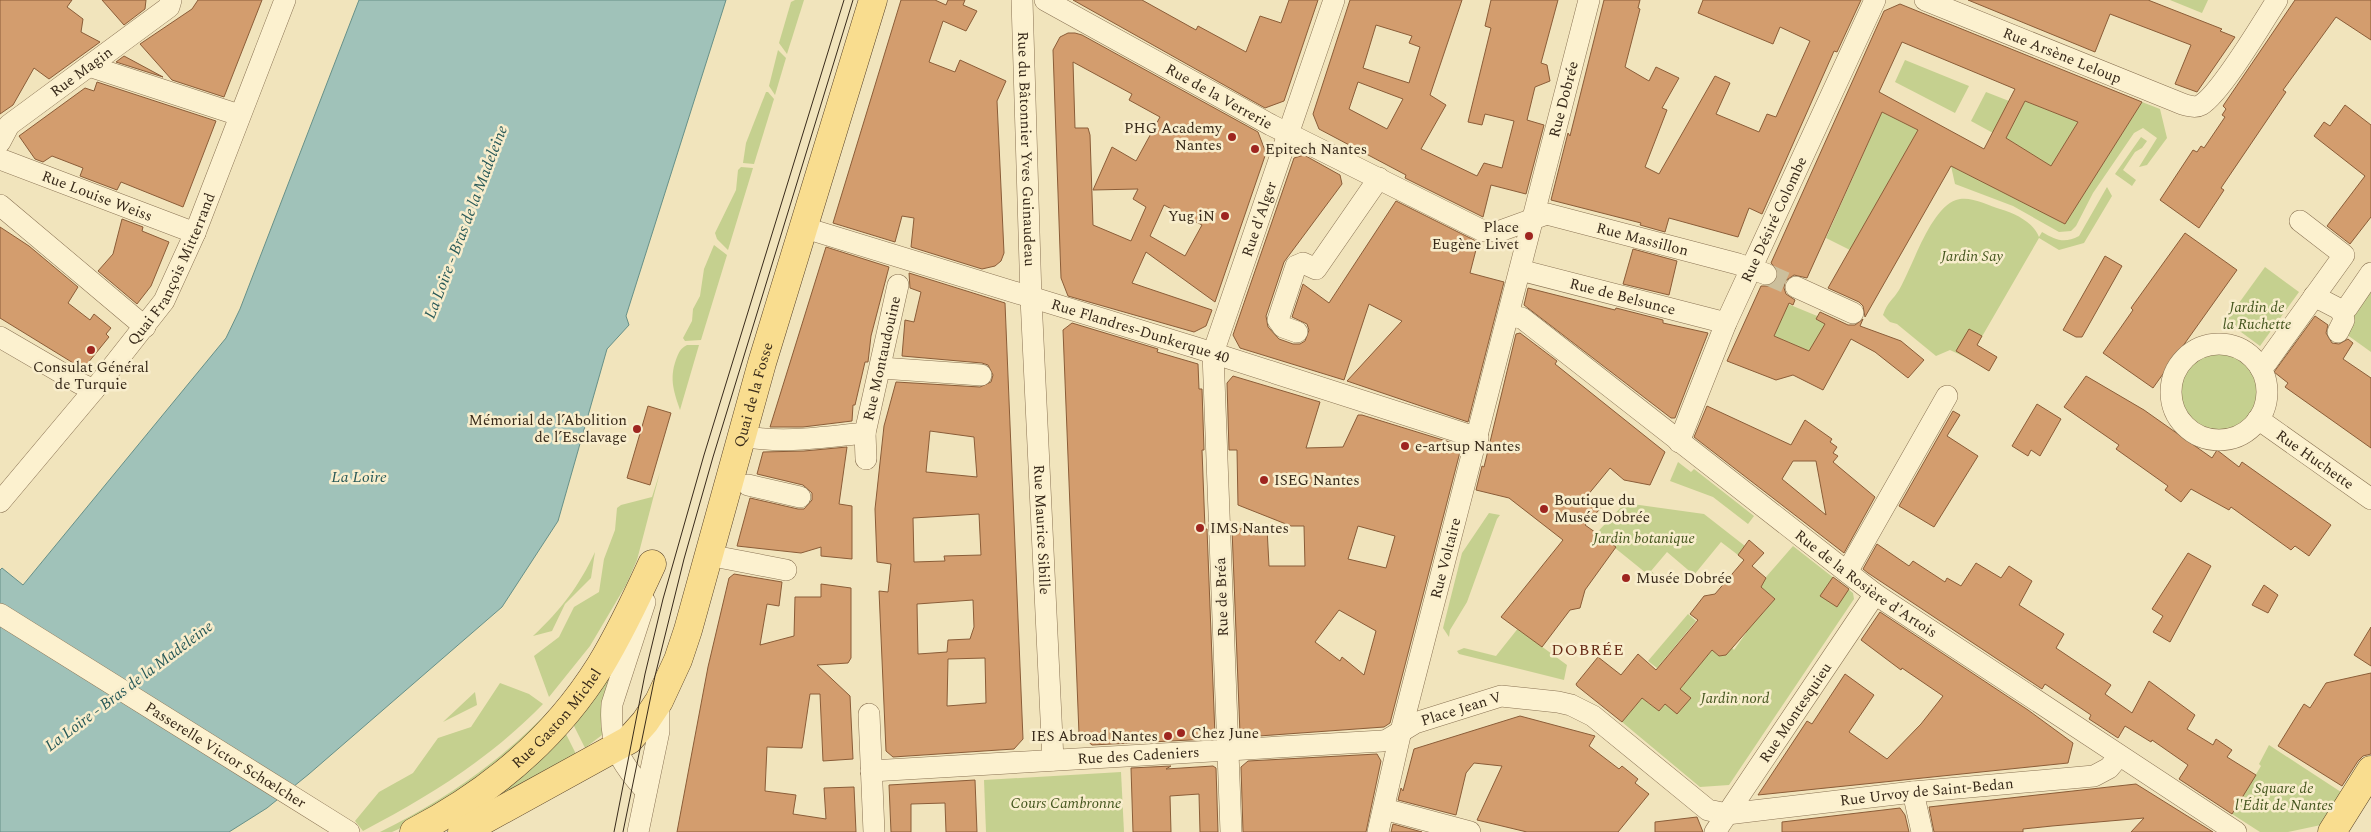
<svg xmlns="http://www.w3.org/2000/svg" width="2371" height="832" font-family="Spectral,serif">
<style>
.green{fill:#c5d08f}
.water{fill:#a0c2b9;stroke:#679088}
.building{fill:#d39d6e;stroke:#8b5d38;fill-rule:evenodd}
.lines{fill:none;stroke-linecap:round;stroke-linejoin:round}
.minor-tunnel{stroke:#ccbf9c;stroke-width:21;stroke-dasharray:21 11;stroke-linecap:butt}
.minor-casing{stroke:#8a7354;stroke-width:22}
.major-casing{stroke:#574129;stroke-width:29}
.minor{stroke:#fcf1cf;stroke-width:21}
.major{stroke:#f9dd8f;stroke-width:28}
.tram{stroke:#382a1a;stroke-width:1}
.poi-dot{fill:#9e251f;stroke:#f8edcc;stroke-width:2}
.labels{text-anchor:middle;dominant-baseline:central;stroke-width:5;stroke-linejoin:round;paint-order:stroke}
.street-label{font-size:15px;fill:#382a1a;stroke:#f8edcc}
.poi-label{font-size:15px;fill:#382a1a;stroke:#f8edcc;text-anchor:start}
.park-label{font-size:15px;font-style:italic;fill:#45561f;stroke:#f8edcc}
.water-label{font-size:16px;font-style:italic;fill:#285958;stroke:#f8edcc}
.neighbourhood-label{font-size:16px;letter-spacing:1px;fill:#682b16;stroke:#f8edcc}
</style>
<rect width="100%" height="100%" fill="#f1e4bc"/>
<g class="green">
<polygon points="795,0 804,0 787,54 779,43 791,2"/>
<polygon points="2170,0 2208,0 2202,13"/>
<polygon points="778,50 786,58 775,95 769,86"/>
<polygon points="1905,60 1969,86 1955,113 1895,82"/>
<polygon points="766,92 768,92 774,99 754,164 743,163 746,143"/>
<polygon points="1986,92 2009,101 1993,133 1971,121"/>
<polygon points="2025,101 2078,122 2051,166 2006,138"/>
<polygon points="2142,102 2160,109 2167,138 2147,165 2139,167 2157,138 2143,128 2134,133 2093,193 2076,226 2071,231 2059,232 2013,206 1955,184 1951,166 2065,224"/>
<polygon points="1882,112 1918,130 1850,250 1826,238"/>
<polygon points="2141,137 2147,141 2142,148 2135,152 2123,170 2136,180 2132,186 2115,174"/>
<polygon points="741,167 753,168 728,250 717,239 715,233 736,190 738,170"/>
<path d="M2107 187 2112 196 2084 243 2059 250 2039 238 1969 359 1950 350 1936 356 1897 324 1890 322 1883 315C1888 301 1893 300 1899 290 1913 266 1930 209 1956 200 1969 195 1988 205 2000 209 2016 214 2033 222 2039 237L2042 232C2056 240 2064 244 2079 236Z"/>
<polygon points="714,245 727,255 701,340 685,341 683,338 692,321 693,309 700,296 704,269"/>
<polygon points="2265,267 2299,292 2260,346 2226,321"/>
<polygon points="2371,290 2371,352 2339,329"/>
<polygon points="1788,304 1827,320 1811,352 1774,336"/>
<path d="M687 345H699L680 410C673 390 669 377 677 357 679 352 681 348 687 345Z"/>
<circle cx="2218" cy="392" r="39"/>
<polygon points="1678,462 1691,472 1694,469 1754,516 1748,524 1713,497 1670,481"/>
<polygon points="660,472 637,560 626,585 590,646 549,697 534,656 559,637 574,607 599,592 604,559 615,530 617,508 621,505 652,497"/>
<polygon points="1625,503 1704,514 1745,546 1738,555 1721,542 1694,575 1667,552 1651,571 1665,583 1662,586 1599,535 1522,632 1567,665 1564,680 1459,654 1457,651 1464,648 1496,656 1527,617 1550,582"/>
<polygon points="1489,513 1500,515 1497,519 1467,602 1450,630 1449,637 1443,628 1462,553"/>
<polygon points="1793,546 1853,593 1854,599 1729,785 1700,787 1622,722 1642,698 1659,711 1665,704 1691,698 1680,689 1712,650 1719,656 1726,655 1732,648 1734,650 1746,633 1737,625 1753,605 1763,613 1775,599 1759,585"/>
<path d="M595 552 591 578 565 604 552 631 533 636C561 610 579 586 595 552Z"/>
<polygon points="1688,614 1696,621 1657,668 1648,661"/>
<polygon points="620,645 602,735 585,748 570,718"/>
<path d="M500 683 529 694 543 704C488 760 431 795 363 831L355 821 379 792 413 773 438 738 471 727Z"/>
<polygon points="475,692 477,705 443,722"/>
<path d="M549 711 556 718 528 746 403 827 392 832H380C445 800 498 763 549 711Z"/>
<polygon points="562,726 576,754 463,817 443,832 435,832"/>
<polygon points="2269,745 2341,792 2321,825 2288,832 2260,832 2232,814 2261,766 2259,764"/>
<polygon points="1121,772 1124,832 986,832 984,780"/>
</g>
<polygon class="water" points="359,0 726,0 626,316 629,325 607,349 558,521 502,607 309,774 267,808 229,832 0,832 0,570 2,568 23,585 226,338 240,309"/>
<g class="building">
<polygon points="0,0 72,0 67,7 83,19 81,32 100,42 49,79 34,68 13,105 0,114"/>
<polygon points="102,0 146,0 145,9 124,25"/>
<polygon points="198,0 262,0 224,97 172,80 140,44 192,9"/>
<polygon points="901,0 935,0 946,5 948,0 965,0 963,5 977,11 966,31 943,21 929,62 955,72 960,60 1006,81 997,101 1004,253 1001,261 995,266 982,269 911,247 914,218 902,216 895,242 833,223"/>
<polygon points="1073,0 1142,0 1196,30 1198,26 1246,52 1260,16 1281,23 1289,0 1318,0 1284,101 1265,108"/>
<path d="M1350 0H1462L1430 95 1446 105 1421 149 1477 176 1484 163 1502 168 1514 121 1485 114 1482 125 1468 122 1491 28 1485 26 1491 0H1558L1541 63 1547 65 1550 81 1535 87 1527 120 1544 125 1526 194 1491 185 1483 217 1405 178 1406 175 1319 129 1313 114ZM1376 25 1412 36 1409 43 1420 47 1409 83 1363 68ZM1358 82 1403 99 1387 129 1349 109Z"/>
<polygon points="1604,0 1640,0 1638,8 1640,9 1625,67 1649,81 1656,67 1679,78 1662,108 1667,110 1645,167 1659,174 1715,76 1730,83 1716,114 1759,132 1767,114 1776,117 1810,41 1780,27 1773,44 1698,13 1703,0 1861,0 1837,52 1834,51 1762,214 1749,208 1738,237 1669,218 1665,232 1640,225 1641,223 1551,200 1568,133 1570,136"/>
<polygon points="1968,0 2148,0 2222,29 2220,31 2235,37 2197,92 2175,84 2191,45 2110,14 2095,52"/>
<polygon points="2295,0 2371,0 2371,40 2336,17 2283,90 2286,92 2221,188 2224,190 2199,228 2160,200 2193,150 2197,152 2201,146 2204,148 2225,117 2222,115 2226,109 2223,106 2225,103"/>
<path d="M1900 4 2142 102 2065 224 1951 166 1865 317 1863 306 1859 302 1828 288 1918 130 1882 112 1807 278 1794 275 1785 281 1784 288 1786 294 1795 300 1793 305 1789 303 1774 336 1809 351 1825 324 1816 319 1820 312 1848 325H1855L1863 319 1860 326 1901 341 1924 360 1908 378 1875 352 1851 339 1823 390 1793 375 1776 380 1727 361 1761 286H1769L1778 279V271L1771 263 1884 11ZM1902 42 2015 89 1984 149 1879 92ZM2025 101 2078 122 2051 166 2006 138Z"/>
<path d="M1075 33 1082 35 1258 132 1266 153 1215 302 1146 252 1132 283 1212 310 1206 326 1194 332 1068 296 1061 278 1053 50 1060 37 1068 33ZM1073 62 1132 94 1129 100 1160 117 1136 161 1112 147 1093 190 1138 189 1133 199 1146 207 1131 241 1093 225 1090 135 1088 128H1075ZM1164 205 1202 225 1185 256 1150 236Z"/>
<polygon points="124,56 163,77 116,62"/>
<polygon points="97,82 216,121 183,207 121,182 117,190 80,176 83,168 52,156 43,162 35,159 19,136 85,88 94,91"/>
<polygon points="2345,105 2371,125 2371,217 2350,244 2327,226 2365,176 2314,136 2324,122 2330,126"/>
<polygon points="1304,155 1340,175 1342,184 1284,262 1266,316 1268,327 1279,339 1293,344 1300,344 1305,341 1309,330 1307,324 1292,317 1303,284 1329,303 1396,201 1478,242 1470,273 1504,282 1468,422 1347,381 1402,321 1369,304 1344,380 1240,348 1233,335 1294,158"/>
<polygon points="122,219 143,227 142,231 169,242 151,286 137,304 98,271 113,254"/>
<polygon points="0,227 29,246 78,287 68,303 90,320 94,314 111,328 106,334 109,337 83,369 0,318"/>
<polygon points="2185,233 2237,270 2153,388 2103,353 2133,310 2131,308"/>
<polygon points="826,247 889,267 871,336 868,362 865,362 855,405 853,405 852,421 803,427 770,427"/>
<polygon points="1633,249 1677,261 1669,295 1623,284"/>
<polygon points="2105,256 2122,266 2082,337 2076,337 2063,330"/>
<path d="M909 273 1005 303 1023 739 1014 749 893 757 886 751 879 591 888 592 891 564 877 562 875 509 884 426 896 382 980 387 991 382 993 375 988 365 982 363 902 356 905 320 914 322 921 292 910 288ZM930 431 974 437 977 477 926 472ZM979 514 981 555 944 556 945 561 914 562 913 518ZM973 600 974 627 970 639 948 640 947 652 918 654 917 604ZM985 658 986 703 947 706 948 659Z"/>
<polygon points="1528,288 1615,310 1616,308 1663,320 1663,323 1708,333 1675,418 1671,418 1524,305"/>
<polygon points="2315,316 2328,325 2326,333 2332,343 2339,344 2348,339 2353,343 2343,359 2371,378 2371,448 2285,387 2288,383 2274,372"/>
<polygon points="1072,323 1158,349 1157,352 1198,364 1199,389 1202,389 1204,450 1202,450 1205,529 1207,529 1215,736 1210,739 1092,745 1079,734 1063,330"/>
<polygon points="1969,329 1982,336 1977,345 1997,357 1989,371 1956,351"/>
<polygon points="1520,333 1557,361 1555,364 1665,452 1650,485 1624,480 1610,468 1587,496 1601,508 1585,525 1616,547 1585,590 1580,608 1570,610 1542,647 1501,617 1563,540 1509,498 1476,490 1482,466 1484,467 1516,334"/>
<path d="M1233 376 1320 402 1306 448 1343 447 1358 415H1362L1456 444 1461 448 1390 723 1384 727 1245 737 1240 734 1232 529 1267 528 1269 566H1305L1304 526H1291L1238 505 1237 450H1229L1227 383ZM1358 526 1395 536 1386 568 1348 559ZM1339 610 1376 631 1364 675 1342 657 1340 661 1315 642Z"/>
<polygon points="2086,376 2144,410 2212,458 2217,450 2239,467 2242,462 2331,525 2309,556 2295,546 2291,550 2231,507 2229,510 2191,489 2181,502 2165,490 2168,486 2116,449 2119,445 2064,407"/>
<polygon points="2037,404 2061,419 2040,456 2031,450 2028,456 2012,446"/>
<polygon points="648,406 671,413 650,485 627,478"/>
<path d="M1707 406 1791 445 1805 420 1832 439 1830 442 1837 447 1833 453 1838 456 1833 462 1875 497 1844 553 1694 437ZM1793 461H1816L1826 515 1782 479Z"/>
<polygon points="1953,411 1960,415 1947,436 1978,456 1934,527 1899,506"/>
<polygon points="847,447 839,504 852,506 852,559 821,556 821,547 801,553 737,546 750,498 798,509 804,509 812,500 812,493 803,485 757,474 763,452 804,451"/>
<polygon points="1749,540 1764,553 1752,566 1766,578 1761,587 1775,599 1726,655 1719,656 1712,650 1680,689 1691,698 1677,714 1665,704 1659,711 1642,698 1622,722 1577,686 1576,684 1598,657 1621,675 1638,654 1656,670 1698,620 1690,614 1704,596 1715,594 1744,560 1738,555"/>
<polygon points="1877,544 1909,566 1913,561 1945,582 1947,578 1961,586 1976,563 2001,578 2009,566 2032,581 2019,605 2064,634 2056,648 2111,685 2105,694 2132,713 2149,681 2195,715 2187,729 2213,745 2216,739 2232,750 2227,757 2256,775 2232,814 2179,779 2188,765 2152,740 2151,742 2125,726 2118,738 2089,719 2091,715 2045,684 2042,689 1868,573 1863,569"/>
<polygon points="2188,553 2211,566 2170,642 2153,632 2163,616 2152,609"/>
<polygon points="734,574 782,582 779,606 767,604 760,645 794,636 795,597 821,597 821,584 851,588 851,658 848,663 817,665 850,696 853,759 823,761 820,694 810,694 802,748 767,747 765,791 796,795 793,814 826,819 824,788 854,787 856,832 677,832 708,667 729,578"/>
<polygon points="1833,577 1849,589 1837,607 1820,596"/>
<polygon points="2264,585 2278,595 2268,613 2252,605"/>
<polygon points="1880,612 2028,710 2073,743 2068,763 1758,795 1807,721 1812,724 1845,674 1874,695 1849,732 1887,759 1921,724 1943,696 1902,668 1901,670 1861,640"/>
<polygon points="2371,627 2371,666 2354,655"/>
<polygon points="2371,673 2371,754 2363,756 2358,761 2342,786 2278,746 2304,704 2310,708 2326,683"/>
<polygon points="1520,716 1595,736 1589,746 1619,769 1622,766 1638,779 1635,783 1649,794 1618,832 1527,832 1477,820 1502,766 1474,763 1466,773 1456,815 1398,800 1401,788 1403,791 1414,749"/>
<polygon points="1377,754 1381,761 1366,832 1243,832 1241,767 1248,761"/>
<polygon points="1171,766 1166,769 1213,766 1216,768 1218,832 1200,832 1199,794 1170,796 1171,832 1133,832 1131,768"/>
<polygon points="975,780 977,832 946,832 945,803 911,804 911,832 891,832 889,785"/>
<polygon points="2136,784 2213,832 2131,832 2144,818 2052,826 2023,829 2023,832 1934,832 1929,807"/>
<polygon points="1900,808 1905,815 1909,832 1782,832 1782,822"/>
<polygon points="1697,817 1703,832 1655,832 1655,822"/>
<polygon points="1393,824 1422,832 1391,832"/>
</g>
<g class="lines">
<polyline class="minor-tunnel" points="1766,274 1796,287"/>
<g class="minor-casing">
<g id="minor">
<path id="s1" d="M1022 0 1031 298 1053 760"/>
<path id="s2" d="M1045 0 1271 125 1483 231H1500L1547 214 1738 264 1766 274"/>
<path id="s3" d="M1925 0 2175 101C2182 104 2194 109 2201 105 2221 93 2263 22 2277 0"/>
<polyline points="89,66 239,115"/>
<path id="s4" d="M0 142 9 125 169 7 171 0"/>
<path id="s5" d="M0 159 195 233"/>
<polyline points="0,205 145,327"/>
<path id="s6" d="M802 227 1197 348 1478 438"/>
<path id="s7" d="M1520 270 1726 323"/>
<polyline points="1796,287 1853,313"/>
<polyline points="2314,296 2341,310 2347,308 2371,273"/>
<path id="s8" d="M1509 316 1522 318 1875 594 2236 832"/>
<polyline points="1297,332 1283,327 1278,320 1296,266 1303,263 1316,269 1379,178"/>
<polyline points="2338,332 2344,320 2341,310"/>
<polyline points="0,337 79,383 94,390"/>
<circle cx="2219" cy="392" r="48"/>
<polyline points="2260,367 2267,362 2344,255 2300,221"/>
<polyline points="881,368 981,375"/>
<path id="s9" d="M2258 419 2371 499"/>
<polyline points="865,433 866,459"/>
<path id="s10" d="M742 436C783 444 824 437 865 433L898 285"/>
<path id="s11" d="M1679 442 1726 323 1875 0"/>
<polyline points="748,485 800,497"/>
<path id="s12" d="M0 502 94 390 164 301 195 233 285 0"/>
<polyline points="708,555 786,570"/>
<polyline points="1847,572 1947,396"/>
<path d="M645 602 612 704C609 744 620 763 646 791"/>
<path id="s13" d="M0 614 349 832"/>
<polyline points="869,714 874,832"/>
<path id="s14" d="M871 771 1382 741 1387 740 1415 723 1501 696 1558 702 1571 705 1593 716 1708 810 1727 814 1913 792 2094 776 2109 768 2119 756"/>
<polyline points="1913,792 1922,832"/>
<polyline points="1384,809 1470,832"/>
<polyline points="638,832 659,731 659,701"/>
<path id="s15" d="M1231 832 1213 353 1334 0"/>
<path id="s16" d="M1378 832 1401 731 1589 0"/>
<path id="s17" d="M1715 832 1875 594"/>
</g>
</g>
<g class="major-casing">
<g id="major">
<path id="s18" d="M414 832C489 793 555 738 600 666 620 633 636 599 652 564"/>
<path id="s19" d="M462 832 629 740 645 722 659 701 678 660 688 630 762 363 873 0"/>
<polyline points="2332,832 2371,770"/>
</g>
</g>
<use href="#minor" class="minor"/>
<use href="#major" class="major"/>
<g class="tram">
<polyline points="614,832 645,674 663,599 704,455 844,0"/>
<polyline points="623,832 655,676 684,559 713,457 853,0"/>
</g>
</g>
<g class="poi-dot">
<circle cx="1232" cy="137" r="5"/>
<circle cx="1255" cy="149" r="5"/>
<circle cx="1225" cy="216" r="5"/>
<circle cx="1529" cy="236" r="5"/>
<circle cx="91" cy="350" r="5"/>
<circle cx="637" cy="429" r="5"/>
<circle cx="1405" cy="446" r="5"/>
<circle cx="1264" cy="480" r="5"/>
<circle cx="1544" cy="509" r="5"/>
<circle cx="1200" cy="528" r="5"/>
<circle cx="1626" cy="578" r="5"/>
<circle cx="1181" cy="733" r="5"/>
<circle cx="1168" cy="736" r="5"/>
</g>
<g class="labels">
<g class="street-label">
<text stroke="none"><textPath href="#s3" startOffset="148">Rue Arsène Leloup</textPath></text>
<text stroke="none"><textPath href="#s4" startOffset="109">Rue Magin</textPath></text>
<text stroke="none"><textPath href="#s2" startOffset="199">Rue de la Verrerie</textPath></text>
<text stroke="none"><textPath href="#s16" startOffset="756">Rue Dobrée</textPath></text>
<text stroke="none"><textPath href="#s1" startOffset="149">Rue du Bâtonnier Yves Guinaudeau</textPath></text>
<text stroke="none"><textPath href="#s5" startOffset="104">Rue Louise Weiss</textPath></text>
<text stroke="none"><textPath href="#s15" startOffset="621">Rue d'Alger</textPath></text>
<text stroke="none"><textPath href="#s11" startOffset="242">Rue Désiré Colombe</textPath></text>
<text stroke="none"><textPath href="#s2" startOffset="661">Rue Massillon</textPath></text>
<text stroke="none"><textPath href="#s12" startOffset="291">Quai François Mitterrand</textPath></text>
<text stroke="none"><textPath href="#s7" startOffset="106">Rue de Belsunce</textPath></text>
<text stroke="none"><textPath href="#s6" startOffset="354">Rue Flandres-Dunkerque 40</textPath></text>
<text stroke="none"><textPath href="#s10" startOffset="200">Rue Montaudouine</textPath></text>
<text stroke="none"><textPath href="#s19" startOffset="561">Quai de la Fosse</textPath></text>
<text stroke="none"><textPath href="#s9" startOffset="70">Rue Huchette</textPath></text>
<text stroke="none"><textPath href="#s1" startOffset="530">Rue Maurice Sibille</textPath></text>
<text stroke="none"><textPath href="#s16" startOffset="282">Rue Voltaire</textPath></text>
<text stroke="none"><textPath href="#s8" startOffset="448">Rue de la Rosière d'Artois</textPath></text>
<text transform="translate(1222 597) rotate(-92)">Rue de Bréa</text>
<text stroke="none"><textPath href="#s14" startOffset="598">Place Jean V</textPath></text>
<text stroke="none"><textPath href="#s17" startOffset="144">Rue Montesquieu</textPath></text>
<text stroke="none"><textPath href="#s18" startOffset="184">Rue Gaston Michel</textPath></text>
<text stroke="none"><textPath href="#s13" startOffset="266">Passerelle Victor Schœlcher</textPath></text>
<text stroke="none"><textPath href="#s14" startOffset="268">Rue des Cadeniers</textPath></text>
<text stroke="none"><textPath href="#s14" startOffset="1104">Rue Urvoy de Saint-Bedan</textPath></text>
</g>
<g class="poi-label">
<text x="1222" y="128" text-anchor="end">PHG Academy<tspan x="1222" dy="17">Nantes</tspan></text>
<text x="1265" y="149">Epitech Nantes</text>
<text x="1215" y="216" text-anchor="end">Yug iN</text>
<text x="1519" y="227" text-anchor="end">Place<tspan x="1519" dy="17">Eugène Livet</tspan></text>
<text x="91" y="367" text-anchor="middle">Consulat Général<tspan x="91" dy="17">de Turquie</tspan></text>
<text x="627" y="420" text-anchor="end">Mémorial de l’Abolition<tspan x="627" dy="17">de l’Esclavage</tspan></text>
<text x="1415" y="446">e-artsup Nantes</text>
<text x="1274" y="480">ISEG Nantes</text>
<text x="1554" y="500">Boutique du<tspan x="1554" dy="17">Musée Dobrée</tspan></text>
<text x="1210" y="528">IMS Nantes</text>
<text x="1636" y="578">Musée Dobrée</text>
<text x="1191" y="733">Chez June</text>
<text x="1158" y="736" text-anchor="end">IES Abroad Nantes</text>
</g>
<g class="park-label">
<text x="1972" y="256">Jardin Say</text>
<text x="2257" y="307">Jardin de<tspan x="2257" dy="17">la Ruchette</tspan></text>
<text x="1644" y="538">Jardin botanique</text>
<text x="1735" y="698">Jardin nord</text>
<text x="2284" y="788">Square de<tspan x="2284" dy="17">l'Édit de Nantes</tspan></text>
<text x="1066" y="803">Cours Cambronne</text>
</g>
<g class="water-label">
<text transform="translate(466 222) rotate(-69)">La Loire - Bras de la Madeleine</text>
<text x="359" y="477">La Loire</text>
<text transform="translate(129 686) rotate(-37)">La Loire - Bras de la Madeleine</text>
</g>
<g class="neighbourhood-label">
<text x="1588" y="650">DOBRÉE</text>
</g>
</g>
</svg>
